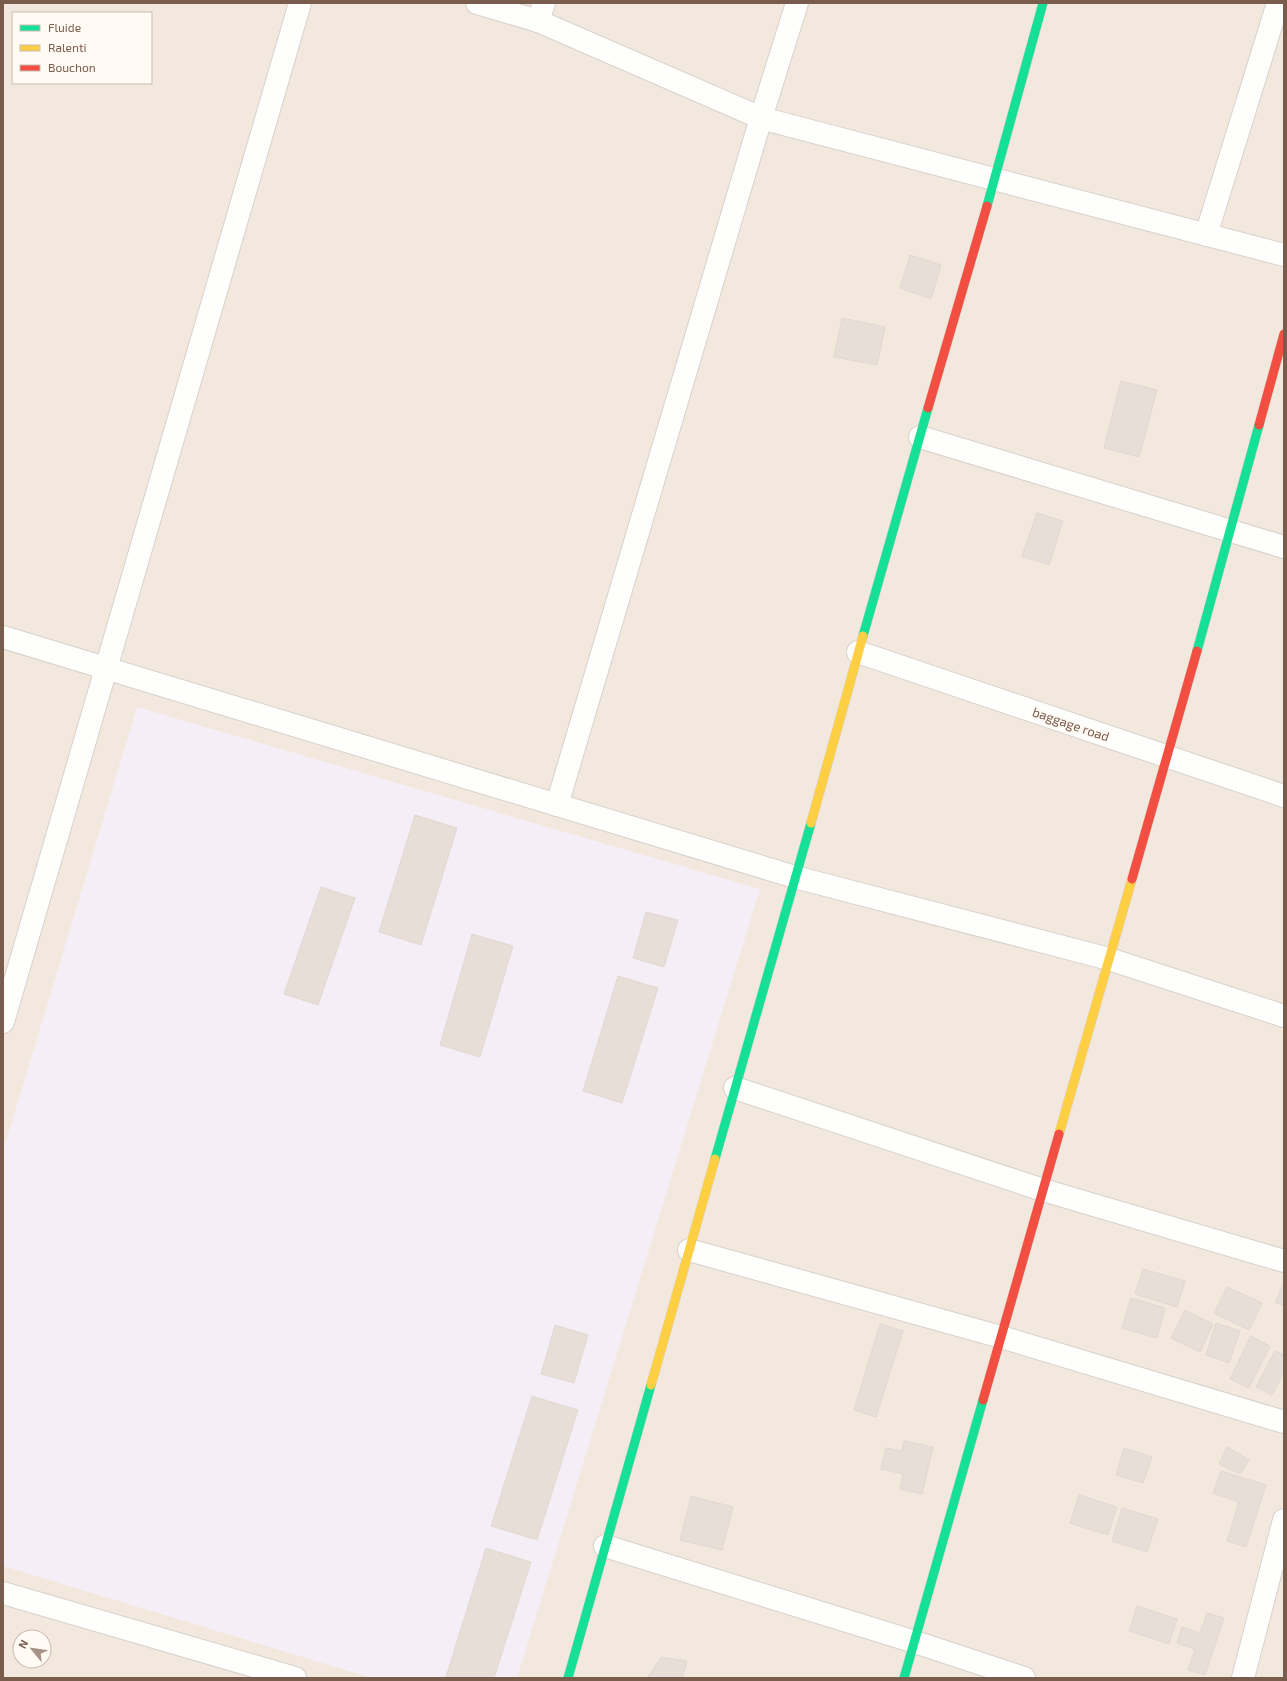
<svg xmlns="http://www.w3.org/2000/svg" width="1287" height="1681" font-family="'Exo 2',sans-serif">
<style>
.residential{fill:#f2e8de;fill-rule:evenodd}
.education{fill:#f6eef6}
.building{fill:#e6ded7;stroke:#e2d8d2}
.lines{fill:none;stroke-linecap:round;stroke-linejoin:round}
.street-casing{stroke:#d7d1cb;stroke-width:24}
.fast-casing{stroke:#d9d2cb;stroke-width:10}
.slow-casing{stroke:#d9d2cb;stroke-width:10}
.jam-casing{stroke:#d9d2cb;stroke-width:10}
.street{stroke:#fefefd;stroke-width:22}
.fast{stroke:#16e098;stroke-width:9}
.slow{stroke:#ffcf43;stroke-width:9}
.jam{stroke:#f24e42;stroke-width:9}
.labels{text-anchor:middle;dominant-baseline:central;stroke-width:4;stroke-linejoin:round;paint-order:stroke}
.street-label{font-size:13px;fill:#7a5c4d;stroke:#fffaf3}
</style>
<rect width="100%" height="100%" fill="#f9f5f0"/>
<path class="residential" d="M3 3H1284V1678H3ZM13 13H151V83H13ZM20 1637H44V1661H20Z"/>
<polygon class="education" points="137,707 760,889 517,1678 372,1678 3,1566 3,1151"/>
<g class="building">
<polygon points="910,255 941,265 931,299 900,288"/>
<polygon points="842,318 885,327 877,365 834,357"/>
<polygon points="1121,381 1157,390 1139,457 1104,448"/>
<polygon points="1037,513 1063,521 1049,565 1022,556"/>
<polygon points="415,815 457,828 421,945 379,932"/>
<polygon points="321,887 355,898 318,1005 284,994"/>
<polygon points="646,912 678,920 664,967 633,958"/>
<polygon points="472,934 513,946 480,1057 440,1045"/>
<polygon points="618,976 658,988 622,1103 583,1091"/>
<polygon points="1143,1269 1185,1281 1177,1307 1135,1294"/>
<polygon points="1284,1284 1284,1306 1275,1302"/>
<polygon points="1227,1287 1262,1303 1249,1330 1214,1313"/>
<polygon points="1131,1298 1165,1308 1157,1338 1122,1328"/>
<polygon points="1185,1310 1213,1324 1200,1352 1171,1338"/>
<polygon points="1216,1323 1240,1331 1229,1363 1206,1355"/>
<polygon points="880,1324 903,1331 876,1417 854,1410"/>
<polygon points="555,1325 588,1335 574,1383 541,1374"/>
<polygon points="1251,1336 1270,1346 1249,1388 1230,1379"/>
<polygon points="1275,1351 1284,1355 1284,1372 1272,1395 1256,1387"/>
<polygon points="532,1396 578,1410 537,1540 491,1526"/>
<polygon points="904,1441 933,1447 922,1494 900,1489 903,1474 881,1469 886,1448 902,1451"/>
<polygon points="1227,1447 1249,1460 1240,1474 1219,1464"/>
<polygon points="1124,1448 1152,1457 1143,1483 1116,1475"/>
<polygon points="1221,1471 1266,1485 1246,1547 1227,1541 1239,1502 1213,1493"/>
<polygon points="1079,1495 1117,1507 1108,1535 1070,1523"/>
<polygon points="691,1496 733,1507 722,1550 680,1540"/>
<polygon points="1122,1508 1158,1519 1147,1552 1112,1541"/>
<polygon points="486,1548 531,1562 494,1678 450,1678 446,1677"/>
<polygon points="1137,1606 1177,1619 1169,1644 1129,1631"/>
<polygon points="1207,1613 1224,1618 1205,1675 1188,1670 1195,1649 1177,1643 1182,1627 1200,1633"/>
<polygon points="661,1657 687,1661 682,1678 647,1678"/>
</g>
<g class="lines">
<g class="street-casing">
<g id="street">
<polyline points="477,3 538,21 761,118 1284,255"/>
<polyline points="538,21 544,3"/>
<polyline points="1206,235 1278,3"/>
<polyline points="920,437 1284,547"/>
<polyline points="3,637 795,877 1109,959 1284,1016"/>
<polyline points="858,652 1284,796"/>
<polyline points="557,805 761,118 797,3"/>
<polyline points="3,1022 300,3"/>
<polyline points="735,1088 1043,1190 1284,1261"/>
<polyline points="689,1250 1001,1337 1284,1422"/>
<polyline points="605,1546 915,1642 1024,1678"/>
<polyline points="3,1593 295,1678"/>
<polyline points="1243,1678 1284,1520"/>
</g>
</g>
<g class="fast-casing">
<g id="fast">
<polyline points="987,206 1043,3"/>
<polyline points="863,636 928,408"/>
<polyline points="1197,651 1259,425"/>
<polyline points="715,1159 811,823"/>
<polyline points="568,1678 651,1385"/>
<polyline points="904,1678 983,1400"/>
</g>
</g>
<g class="slow-casing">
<g id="slow">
<polyline points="811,823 863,636"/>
<polyline points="1059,1134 1132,879"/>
<polyline points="651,1385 715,1159"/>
</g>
</g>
<g class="jam-casing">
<g id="jam">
<polyline points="928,408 987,206"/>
<polyline points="1259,425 1284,334"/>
<polyline points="1132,879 1197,651"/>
<polyline points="983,1400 1059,1134"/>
</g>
</g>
<use href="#street" class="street"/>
<use href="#fast" class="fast"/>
<use href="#slow" class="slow"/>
<use href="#jam" class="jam"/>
</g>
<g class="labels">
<g class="street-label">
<text transform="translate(1071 724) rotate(19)">baggage road</text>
</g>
</g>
<rect width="1287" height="1681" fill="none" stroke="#7a5c4d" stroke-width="8"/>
<rect x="12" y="12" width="140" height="72" fill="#fffaf3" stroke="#cabbb1"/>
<rect x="20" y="25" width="20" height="6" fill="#16e098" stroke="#cabbb1"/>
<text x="48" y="32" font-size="12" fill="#7a5c4d">Fluide</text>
<rect x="20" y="45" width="20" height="6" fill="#ffcf43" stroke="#cabbb1"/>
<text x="48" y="52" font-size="12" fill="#7a5c4d">Ralenti</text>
<rect x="20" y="65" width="20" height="6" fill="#f24e42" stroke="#cabbb1"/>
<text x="48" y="72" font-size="12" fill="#7a5c4d">Bouchon</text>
<g transform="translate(32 1649) rotate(299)"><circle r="19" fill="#fffaf3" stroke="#cabbb1"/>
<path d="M0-3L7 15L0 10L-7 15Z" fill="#a69286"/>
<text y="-6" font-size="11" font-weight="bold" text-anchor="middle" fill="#7a5c4d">N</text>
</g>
</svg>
